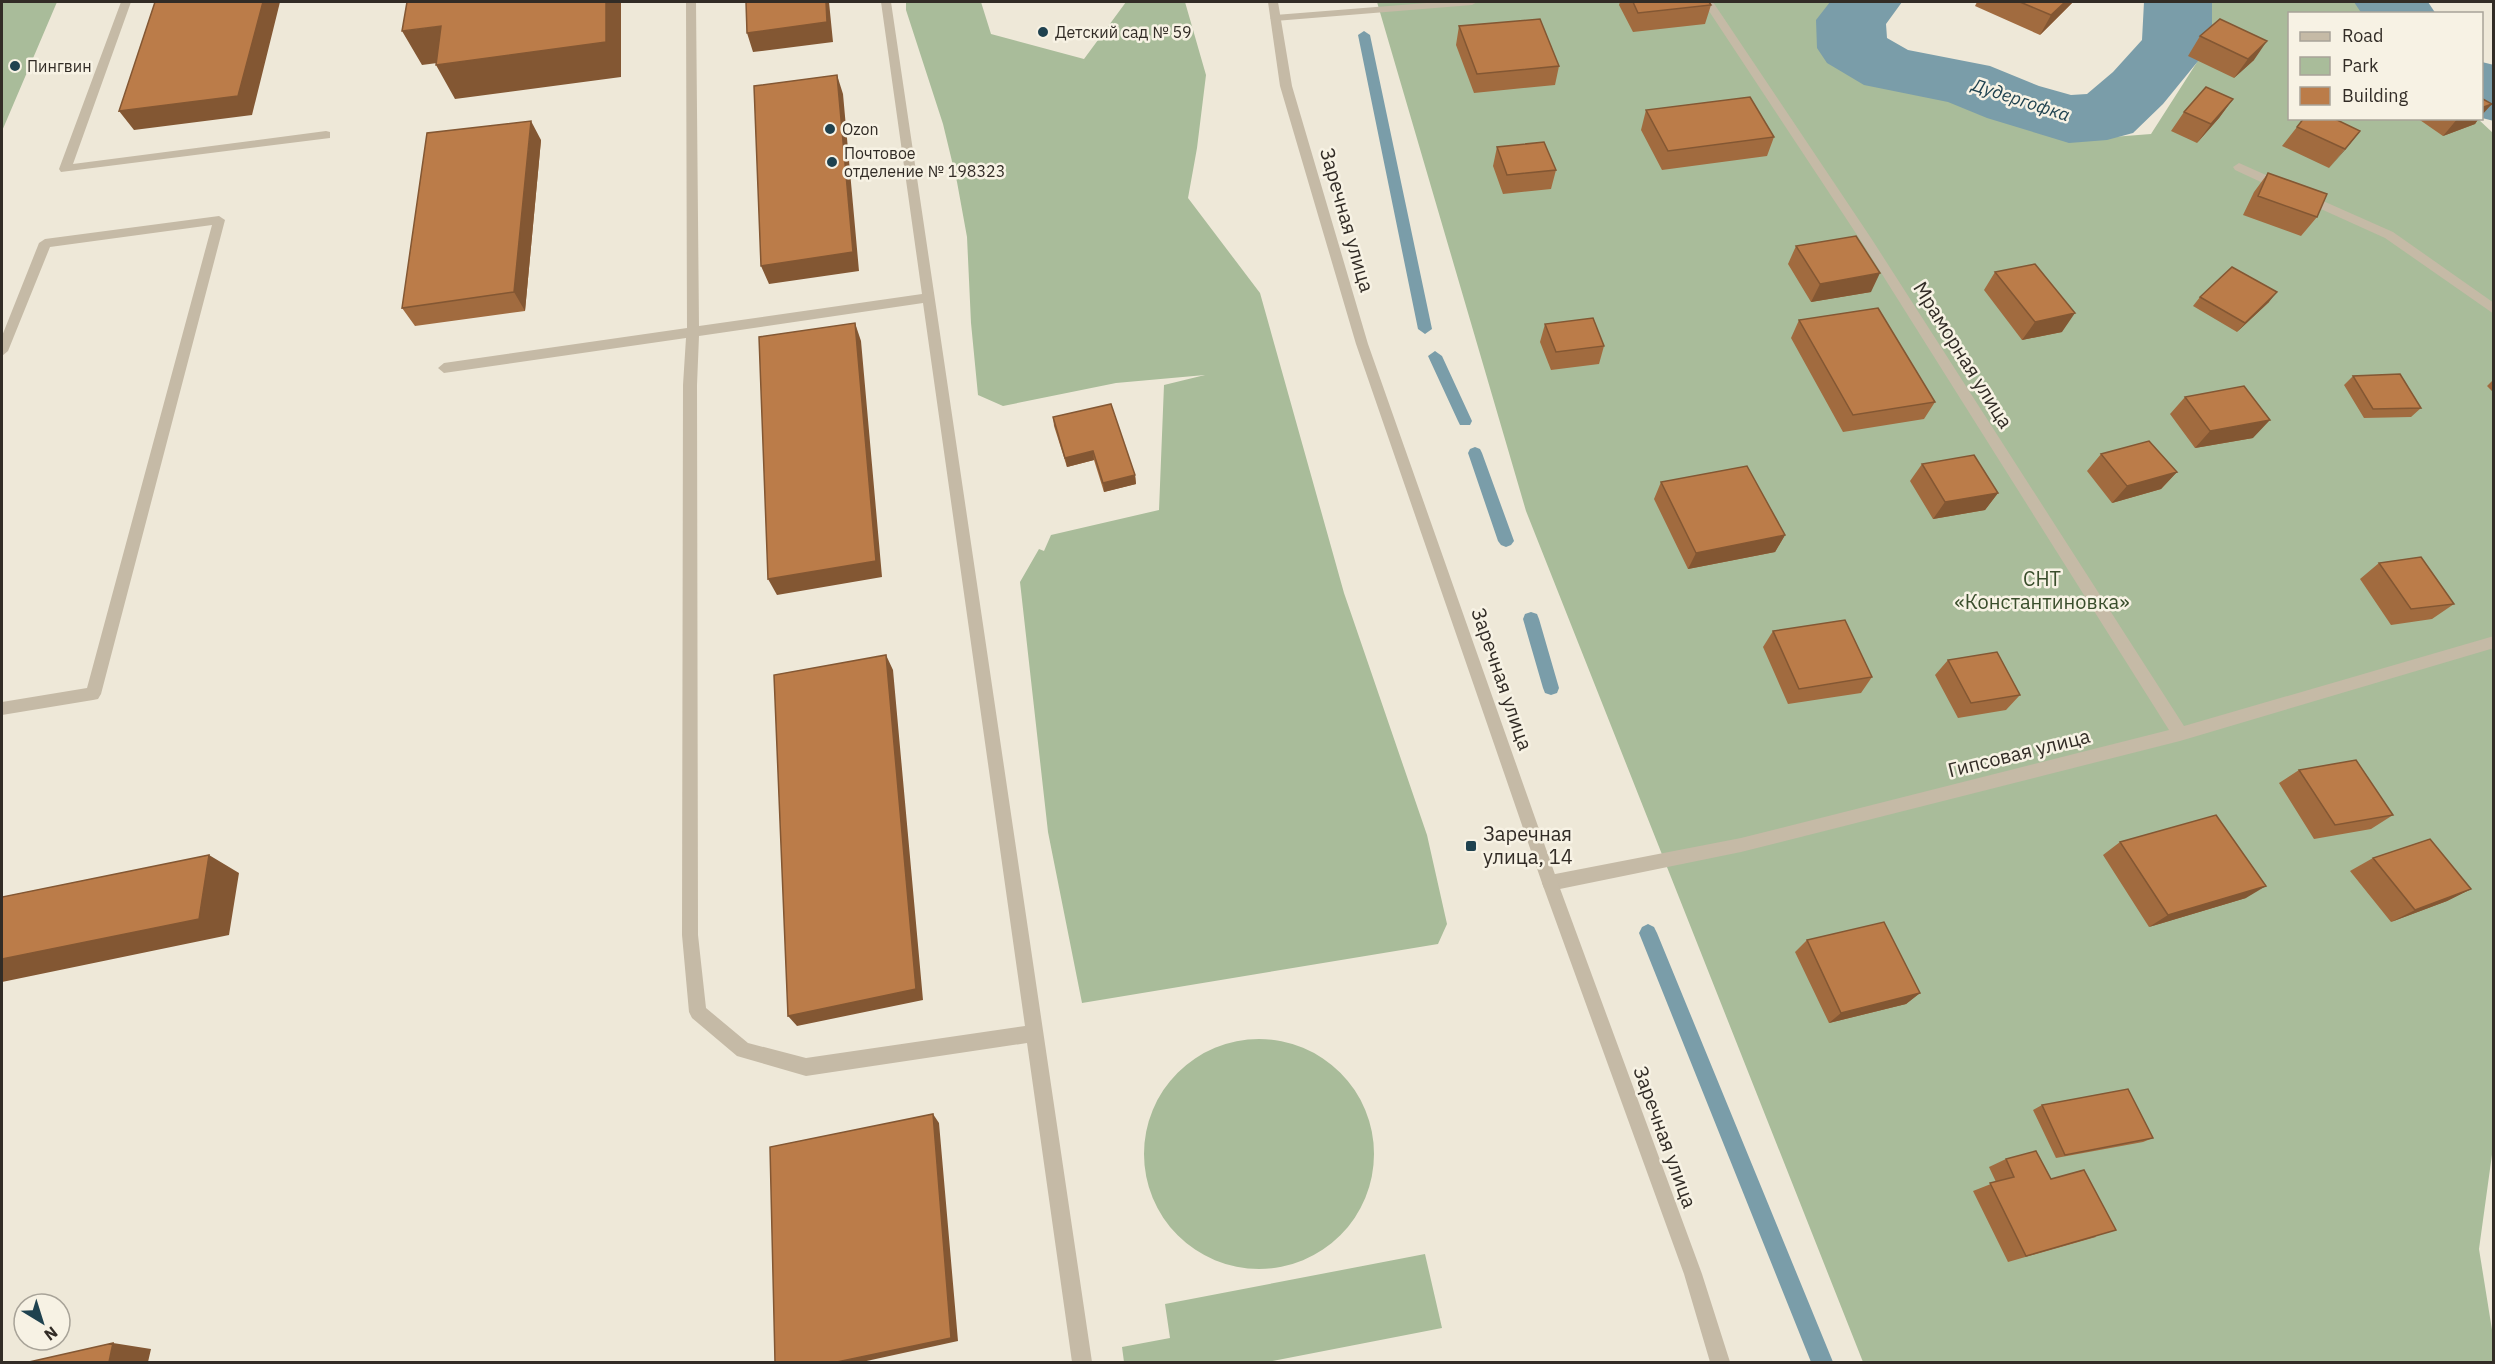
<svg xmlns="http://www.w3.org/2000/svg" width="2495" height="1364" viewBox="0 0 2495 1364" font-family="'IBM Plex Sans',sans-serif">
  <style>
    .green { fill: #a9bc9a }
    .lines { fill: none; stroke-linecap: round; stroke-linejoin: round }
    .stream { fill: #7a9da9; fill-rule: evenodd }
    .river { fill: #7a9da9; fill-rule: evenodd }
    .service { fill: #c5baa6; fill-rule: evenodd }
    .minor { fill: #c5baa6; fill-rule: evenodd }
    .tertiary { fill: #c5baa6; fill-rule: evenodd }
    .wall { fill: #a16b3f }
    .shaded-wall { fill: #835733 }
    .building { fill: #bb7c49; stroke: #835733; stroke-width: 1.5 }
    .poi-dot { fill: #1f424f; stroke: #f7f2e4; stroke-width: 2 }
    .labels { text-anchor: middle; stroke-width: 5; stroke-linejoin: round; paint-order: stroke }
    .far-poi-label { font-size: 16px; fill: #322c26; stroke: #f7f2e4; text-anchor: start }
    .far-water-label { font-size: 18px; font-style: italic; fill: #1f424f; stroke: #f7f2e4 }
    .street-label { font-size: 20px; fill: #322c26; stroke: #f7f2e4 }
    .park-label { font-size: 20px; fill: #3a4e2c; stroke: #f7f2e4 }
    .poi-label { font-size: 20px; fill: #322c26; stroke: #f7f2e4; text-anchor: start }
  </style>
  <rect width="100%" height="100%" fill="#eee8d8"/>
  <path class="green" d="M2 2H57L2 131Z
    M906 2H981L991 34 1084 59 1126 2H1185L1206 75 1197 148 1188 198 1260 293 1344 593 1427 835 1447 924 1438 944 1082 1003 1048 832 1020 582 1039 549 1044 551 1051 535 1159 510 1164 385 1205 375 1116 383 1003 406 978 395 971 323 967 237 957 182 943 124 906 10Z
    M1377 2H1845L1821 32 1849 74 1959 100 2074 140 2151 134 2208 45 2200 2H2358L2370 13 2290 14V118L2478 119 2493 133 2494 1140 2479 1249 2493 1336V1362H1863L1526 511Z
    M1144 1154a115 115 0 1 1 230 0a115 115 0 1 1-230 0Z
    M1425 1254 1442 1328 1267 1362H1124L1122 1347 1170 1338 1165 1304Z"/>
  <g class="lines">
    <path class="stream" d="M1364 31 1370 35 1432 329 1425 334 1418 329 1358 35Z
      M1435 351 1442 356 1472 421 1470 425H1460L1458 421 1428 356Z
      M1475 447 1480 449 1482 453 1514 541 1511 545 1506 547 1501 545 1498 541 1468 453 1470 449Z
      M1531 612 1537 614 1539 619 1559 688 1557 693 1551 695 1545 693 1543 688 1523 619 1525 614Z
      M1648 924 1654 927 1657 933 1833 1362H1811L1639 933 1642 927Z"/>
    <path class="river" d="M1830 2H1902L1886 24 1887 38 1908 50 1990 66 2039 86 2071 95 2087 94 2113 72 2142 40 2144 2H2212V44L2163 104 2133 133 2107 140 2069 143 1987 118 1948 102 1864 85 1827 63 1817 48 1816 20Z
      M2354 2H2428L2436 14H2362Z
      M2482 62 2494 65V121L2482 118Z"/>
    <path class="service" d="M121 2H131L73 164 326 131 330 132V138L61 172 59 169Z
      M686 2H696L699 326 922 294 881 2H891L1092 1362H1072L1027 1043 806 1076 737 1056 692 1018 689 1012 682 935 683 385 686 338 444 373 438 368 444 363 687 328ZM923 303 1025 1026 806 1058 748 1043 706 1008 698 935 697 385 699 336Z
      M219 216 225 220 101 694 98 699 93 700 2 715V702L87 688 212 225 50 247 8 351 2 356V336L39 243 45 239Z"/>
    <path class="minor" d="M1439 2H1477L1472 5 1275 21 1270 18 1275 15Z
      M1703 2H1713L1871 238 2184 726 2494 636V648L2180 741 1741 852 1550 891 1544 888 1542 883 1544 878 1550 875 1741 838 2169 730 1863 244Z
      M2239 163 2284 183 2286 186 2284 189H2276L2235 170 2233 167Z
      M2305 193 2393 232 2494 303V314L2385 238 2301 200 2299 197Z"/>
    <path class="tertiary" d="M1268 2H1278L1292 86 1368 344 1558 883 1702 1274 1730 1362H1710L1684 1274 1542 883 1356 344 1280 86Z"/>
  </g>
  <path class="wall" d="M1620 2H1709L1711 5 1705 24 1633 32 1619 5Z
    M1977 2H2073L2040 35 1975 6Z
    M1459 26 1559 66 1555 85 1474 93 1456 45Z
    M2200 36 2254 60 2234 78 2188 56Z
    M2233 99 2219 118 2197 143 2171 131 2184 112Z
    M1646 110 1774 137 1767 156 1662 170 1641 130Z
    M2417 118H2479L2475 124 2443 136Z
    M2297 127 2360 131 2329 168 2282 146Z
    M541 140 525 311 415 326 402 308Z
    M1497 147 1556 170 1551 189 1503 194 1493 166Z
    M2268 173 2317 217 2301 236 2243 215 2254 192Z
    M1796 246 1871 292 1811 302 1788 264Z
    M1995 272 2062 332 2022 340 1984 290Z
    M2200 297 2269 302 2237 332 2193 306Z
    M1799 320 1935 402 1924 419 1843 432 1791 338Z
    M1545 324 1604 346 1599 364 1551 370 1540 342Z
    M2353 376 2421 408 2411 417 2364 418 2344 385Z
    M2493 380V392L2487 386Z
    M2185 397 2253 438 2195 448 2170 414Z
    M1053 417 1135 475 1136 484 1104 492 1094 460 1067 467 1054 426Z
    M2101 454 2177 472 2161 489 2112 503 2087 471Z
    M1922 464 1998 493 1985 510 1933 519 1910 481Z
    M1661 482 1785 535 1775 552 1688 569 1654 499Z
    M2379 563 2454 604 2432 619 2391 625 2360 579Z
    M1773 631 1872 677 1861 693 1788 704 1763 647Z
    M1948 660 2020 695 2006 710 1958 718 1935 675Z
    M2299 770 2393 815 2371 829 2314 839 2279 783Z
    M2120 842 2246 898 2149 927 2103 855Z
    M2373 858 2471 889 2447 901 2391 922 2350 871Z
    M1807 940 1920 993 1906 1004 1829 1023 1795 952Z
    M2042 1105 2153 1138 2143 1142 2056 1158 2033 1110Z
    M2006 1159 2051 1179 2096 1237 2008 1262 1973 1191 1996 1182 1989 1167Z"/>
  <path class="shaded-wall" d="M263 2H280L252 115 134 130 119 111Z
    M606 2H621V77L455 99 436 65Z
    M826 2H829L833 42 753 52 747 33Z
    M2065 2H2073L2040 35 2051 15Z
    M441 26 460 60 422 65 402 31Z
    M2267 41 2254 60 2234 78 2248 59Z
    M837 75 843 94 859 271 769 284 761 266Z
    M2233 99 2219 118 2197 143 2211 124Z
    M2492 104 2481 116V108Z
    M2458 118H2479L2475 124 2443 136Z
    M531 121 541 140 525 311 514 292Z
    M2360 131 2345 150 2329 168 2345 149Z
    M1880 273 1871 292 1811 302 1820 284Z
    M2277 292 2269 302 2237 332 2245 323Z
    M2075 313 2062 332 2022 340 2035 322Z
    M855 323 861 341 882 577 777 595 768 579Z
    M2270 420 2253 438 2195 448 2210 431Z
    M1093 451 1094 460 1067 467 1065 458Z
    M2177 472 2161 489 2112 503 2127 486Z
    M1135 475 1136 484 1104 492 1103 483Z
    M1998 493 1985 510 1933 519 1945 502Z
    M1785 535 1775 552 1688 569 1696 553Z
    M886 655 893 670 923 1000 797 1026 788 1016Z
    M209 855 239 873 229 935 2 982V959Z
    M2266 886 2246 898 2149 927 2168 915Z
    M2471 889 2447 901 2391 922 2415 910Z
    M1920 993 1906 1004 1829 1023 1841 1013Z
    M933 1114 939 1123 958 1341 862 1362H837Z
    M113 1343 151 1349 148 1362H109Z"/>
  <path class="building" d="M155 2H263L238 96 119 111Z
    M407 2H606V42L436 65 441 26 402 31Z
    M746 2H826L827 22 747 33Z
    M1633 2H1709L1711 5 1638 13Z
    M2020 2H2065L2051 15Z
    M1540 19 1559 66 1477 74 1459 26Z
    M2220 19 2267 41 2248 59 2200 36Z
    M837 75 853 252 761 266 754 86Z
    M2206 87 2233 99 2211 124 2184 112Z
    M1750 97 1774 137 1668 151 1646 110Z
    M2481 98 2492 104 2481 108Z
    M2304 118H2333L2360 131 2345 149 2297 127Z
    M531 121 514 292 402 308 427 133Z
    M1544 142 1556 170 1507 175 1497 147Z
    M2268 173 2327 194 2317 217 2258 196Z
    M1856 236 1880 273 1820 284 1796 246Z
    M2035 264 2075 313 2035 322 1995 272Z
    M2232 267 2277 292 2245 323 2200 297Z
    M1878 308 1935 402 1853 415 1799 320Z
    M1593 318 1604 346 1556 352 1545 324Z
    M855 323 876 561 768 579 759 337Z
    M2400 374 2421 408 2373 409 2353 376Z
    M2244 386 2270 420 2210 431 2185 397Z
    M1111 404 1135 475 1103 483 1093 451 1065 458 1053 417Z
    M2149 441 2177 472 2127 486 2101 454Z
    M1974 455 1998 493 1945 502 1922 464Z
    M1747 466 1785 535 1696 553 1661 482Z
    M2421 557 2454 604 2411 609 2379 563Z
    M1845 620 1872 677 1799 689 1773 631Z
    M1997 652 2020 695 1971 703 1948 660Z
    M886 655 916 989 788 1016 774 675Z
    M2356 760 2393 815 2335 825 2299 770Z
    M2216 815 2266 886 2168 915 2120 842Z
    M2430 839 2471 889 2415 910 2373 858Z
    M209 855 199 919 2 959V897Z
    M1884 922 1920 993 1841 1013 1807 940Z
    M2128 1089 2153 1138 2065 1155 2042 1105Z
    M933 1114 951 1338 837 1362H775L770 1147Z
    M2036 1151 2051 1179 2084 1170 2116 1230 2026 1256 1990 1183 2014 1177 2006 1159Z
    M113 1343 109 1362H29Z"/>
  <g class="poi-dot">
    <circle cx="1043" cy="32" r="6"/>
    <circle cx="15" cy="66" r="6"/>
    <circle cx="830" cy="129" r="6"/>
    <circle cx="832" cy="162" r="6"/>
    <rect x="1465" y="840" width="12" height="12" rx="3"/>
  </g>
  <g class="labels">
    <g class="far-poi-label">
      <text x="1055" y="38">Детский сад № 59</text>
      <text x="27" y="72">Пингвин</text>
      <text x="842" y="135">Ozon</text>
      <text x="844" y="159">Почтовое<tspan x="844" dy="18">отделение № 198323</tspan></text>
    </g>
    <g class="far-water-label">
      <text transform="translate(2021 100) rotate(18)" y="6">Дудергофка</text>
    </g>
    <g class="street-label">
      <text transform="translate(1347 220) rotate(74)" y="7">Заречная улица</text>
      <text transform="translate(1963 355) rotate(58)" y="7">Мраморная улица</text>
      <text transform="translate(1502 679) rotate(71)" y="7">Заречная улица</text>
      <text transform="translate(2019 753) rotate(-14)" y="7">Гипсовая улица</text>
      <text transform="translate(1665 1137) rotate(70)" y="7">Заречная улица</text>
    </g>
    <g class="park-label">
      <text x="2042" y="586">СНТ<tspan x="2042" dy="23">«Константиновка»</tspan></text>
    </g>
    <g class="poi-label">
      <text x="1483" y="841">Заречная<tspan x="1483" dy="23">улица, 14</tspan></text>
    </g>
  </g>
  <rect width="2495" height="1364" fill="none" stroke="#322c26" stroke-width="6"/>
  <rect x="2288" y="12" width="195" height="108" fill="#f7f2e4" stroke="#a8a398" stroke-width="1.5"/>
  <rect x="2300" y="32" width="30" height="9" fill="#c5baa6" stroke="#a8a398" stroke-width="1.5"/>
  <text x="2342" y="42" font-size="18" fill="#322c26">Road</text>
  <rect x="2300" y="57" width="30" height="18" fill="#a9bc9a" stroke="#a8a398" stroke-width="1.5"/>
  <text x="2342" y="72" font-size="18" fill="#322c26">Park</text>
  <rect x="2300" y="87" width="30" height="18" fill="#bb7c49" stroke="#a8a398" stroke-width="1.5"/>
  <text x="2342" y="102" font-size="18" fill="#322c26">Building</text>
  <g transform="translate(42 1322) rotate(142)"><circle r="28" fill="#f7f2e4" stroke="#a8a398" stroke-width="1.5"/>
  <path d="M0-4.5L10 22L0 15L-10 22Z" fill="#1f424f"/>
  <text y="-9" font-size="16" font-weight="bold" text-anchor="middle" fill="#322c26">N</text>
  </g>
</svg>
